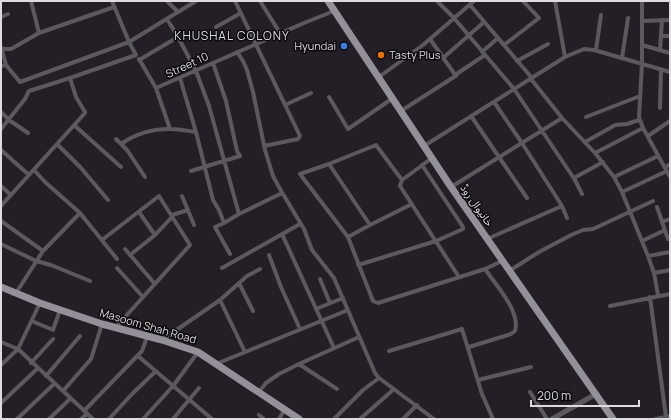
<svg xmlns="http://www.w3.org/2000/svg" width="671" height="420" viewBox="0 0 671 420" font-family="Manrope,'Noto Sans Arabic',sans-serif">
  <style>
    .lines { fill: none; stroke-linecap: round; stroke-linejoin: round }
    .minor { stroke: #5b595d; stroke-width: 4 }
    .tertiary { stroke: #5b595d; stroke-width: 5 }
    .primary { stroke: #949099; stroke-width: 7 }
    .shop-dot { fill: #3f7fe0; stroke: #0c0a0d; stroke-width: 1.5 }
    .food-dot { fill: #e8710a; stroke: #0c0a0d; stroke-width: 1.5 }
    .labels { text-anchor: middle; stroke-width: 3; stroke-linejoin: round; paint-order: stroke }
    .poi-label { font-size: 11px; fill: #dedbe0; stroke: #0c0a0d; text-anchor: end }
    .street-label { font-size: 11px; fill: #dedbe0; stroke: #0c0a0d }
    .neighbourhood-label { font-size: 12px; letter-spacing: 1px; fill: #dedbe0; stroke: #0c0a0d }
  </style>
  <rect width="100%" height="100%" fill="#241f26"/>
  <g class="lines">
    <path class="minor" d="M31 1 39 33 114 7
      M167 1 178 12
      M235 1 300 136 298 139 264 146
      M260 1 280 33
      M437 1 454 18 514 89 575 180 582 194
      M555 1 565 57
      M642 1V63L639 117 643 128 670 177
      M470 5 532 78
      M1 17 8 14
      M167 19 178 37
      M642 21 670 20
      M216 27 241 13
      M662 36H670
      M430 39 456 76
      M504 45 539 18 523 1
      M642 45 670 53
      M1 47 6 65
      M2 49H11L39 33
      M596 50 601 15
      M660 50 662 20
      M237 52 243 61 247 70 253 92 265 150 273 176 280 189 304 229 312 250 334 278 375 373 379 378 434 419
      M482 52 498 38
      M443 58 484 22
      M622 58 628 18
      M139 59 156 88 170 129
      M139 60 178 37 196 71 209 106 239 214 224 223
      M517 61 548 44
      M1 66 6 65 20 82 129 42 196 1
      M379 77 423 45 474 1
      M180 78 196 132
      M531 79 562 118 595 153 614 177 622 192 648 256 654 273 658 295
      M156 88 304 23 334 11
      M329 97 348 129 393 98
      M494 102 522 143 562 206 567 218
      M285 105 311 93
      M660 108 661 69
      M404 109 454 77 458 73 485 55
      M1 112 9 120 28 133
      M471 116 527 198
      M586 117 640 96
      M74 125 121 167
      M1 129 25 99 29 91 70 78
      M648 136 670 121
      M116 139 127 150 145 177
      M585 142 610 128 615 125 627 124 639 120
      M57 144 81 168 108 200
      M121 144C135 134 154 128 171 129 179 129 188 131 196 132L213 200 219 210 224 223 215 227 230 254
      M424 146 565 57 584 49 594 50 670 72
      M1 150 29 175
      M595 153 643 128
      M432 158 402 180 400 186 459 277
      M329 164 370 225
      M665 168 670 164
      M34 170 45 182 80 213
      M191 171 240 156 237 151 226 101 213 63
      M614 177 658 156
      M574 178 603 162
      M402 180 376 145 329 164 300 174 348 237 373 301 378 303 485 269 502 261
      M1 186 11 195
      M451 187 562 118
      M622 192 667 171
      M182 196 194 225
      M1 206 85 113V112L76 97 70 78 136 55 129 42 112 1
      M657 207 668 239
      M139 212 155 235
      M239 214 282 193
      M172 215 188 210
      M1 221 43 251 16 293
      M662 222 670 219
      M282 234 334 348
      M348 237 370 225 412 204
      M487 239 562 206
      M102 240 159 196 190 245 116 327
      M642 241 665 230
      M1 244 36 261 51 265 90 281
      M125 249 155 284
      M43 251 80 213 117 259
      M130 255 155 235 172 217
      M269 255 281 287 300 329
      M648 256 670 252
      M358 265 436 241 463 229V227L422 165
      M117 268 143 297
      M222 268 300 224
      M509 271 539 252 571 235 583 230 593 229 653 201
      M654 273 670 270
      M320 279 330 303
      M239 283 253 311
      M650 297 666 417
      M220 300 245 352
      M610 306 670 294
      M316 309 343 298
      M32 321 53 330 60 310
      M162 340 220 300 247 276 260 269
      M1 342 18 349 93 419
      M469 347 511 334 515 331C521 312 496 285 485 269
      M389 351 462 329 482 394 493 419
      M138 356 212 419
      M31 363 53 339
      M216 364 348 310
      M299 364 337 389
      M1 365 18 349 40 303
      M46 376 80 336
      M478 380 531 367
      M63 391 91 359 102 324
      M530 392 547 419
      M258 393 266 383 279 374 299 364 359 337
      M1 403 37 369
      M84 411 142 351 147 337
      M259 415 264 419
      M17 419 54 384
      M49 419 70 399
      M81 419 87 414
      M109 419 132 394 156 371
      M143 419 173 386 198 352
      M173 419 199 388
      M279 419 285 409
      M334 419 363 390 379 378
      M360 419 394 389
      M403 419 417 405
      M656 419 670 416"/>
    <path class="tertiary" d="M552 419 596 394"/>
    <path class="primary" d="M328 1 451 187 613 419
      M1 287 40 303 102 324 162 340 198 352 299 419"/>
  </g>
  <circle class="shop-dot" cx="344" cy="46" r="4"/>
  <circle class="food-dot" cx="381" cy="55" r="4"/>
  <g class="labels">
    <g class="poi-label">
      <text x="336" y="50">Hyundai</text>
      <text x="389" y="59" text-anchor="start">Tasty Plus</text>
    </g>
    <g class="street-label">
      <text transform="translate(187 65) rotate(-25)" y="4">Street 10</text>
      <text transform="translate(477 205) rotate(55)" y="4">خانیوال روڈ</text>
      <text transform="translate(148 326) rotate(16)" y="4">Masoom Shah Road</text>
    </g>
    <g class="neighbourhood-label">
      <text x="232" y="40">KHUSHAL COLONY</text>
    </g>
  </g>
  <rect width="671" height="420" fill="none" stroke="#dedbe0" stroke-width="4"/>
  <path d="M531 400v6h108v-6" fill="none" stroke="#dedbe0" stroke-width="2"/>
  <text x="537" y="400" font-size="12" fill="#dedbe0" stroke="#0c0a0d" stroke-width="3" paint-order="stroke">200 m</text>
</svg>
